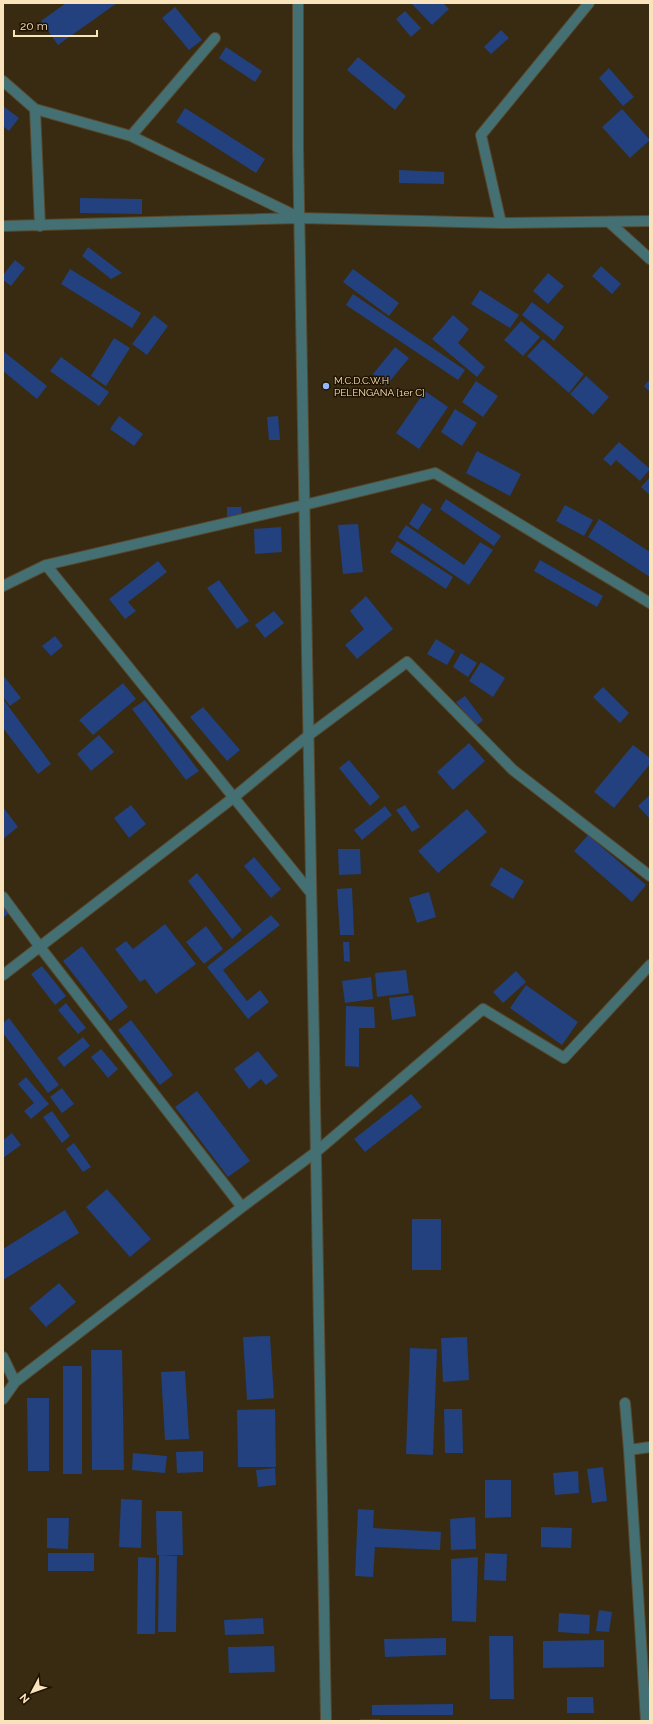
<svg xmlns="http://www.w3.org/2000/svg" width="653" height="1724" viewBox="0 0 653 1724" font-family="Raleway,sans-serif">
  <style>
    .building { fill: #22417e }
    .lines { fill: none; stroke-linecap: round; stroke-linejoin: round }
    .minor-casing { stroke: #57482d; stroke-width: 12 }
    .minor { stroke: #447074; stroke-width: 10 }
    .poi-dot { fill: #92b7fd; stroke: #1f1300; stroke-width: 1.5 }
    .labels { text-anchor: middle; stroke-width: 3; stroke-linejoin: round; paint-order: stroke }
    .poi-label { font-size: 10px; fill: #f8e3bd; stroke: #1f1300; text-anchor: start }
  </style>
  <rect width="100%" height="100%" fill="#382b12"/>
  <path class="building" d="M66 3H117L58 45 41 21Z
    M411 3H443L449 9 432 25Z
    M175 7 202 40 189 50 162 18Z
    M405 11 421 28 411 37 396 19Z
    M501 30 509 38 491 54 484 47Z
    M226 47 262 71 255 82 219 58Z
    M358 57 406 96 395 110 347 70Z
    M609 68 634 97 623 106 599 78Z
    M3 106 19 118 9 131 3 126Z
    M185 108 265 159 256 173 176 122Z
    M622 109 650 140 630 158 602 127Z
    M399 170 444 172V184L399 183Z
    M80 198 142 199V214L80 213Z
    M88 247 122 273 111 279 82 256Z
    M15 260 25 268 11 286 3 280V275Z
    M601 266 621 284 612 294 592 276Z
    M70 269 141 313 132 328 61 284Z
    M353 269 399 303 389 316 343 282Z
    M548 273 564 286 548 304 533 291Z
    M480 290 519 315 510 328 471 304Z
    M353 294 465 370 458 380 346 305Z
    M532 302 564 327 554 341 522 315Z
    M154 315 168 326 147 355 132 344Z
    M453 315 469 329 458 343 485 367 477 377 432 339Z
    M521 321 540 337 523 356 504 340Z
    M114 338 130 348 106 386 91 376Z
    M543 339 584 374 569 393 527 356Z
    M395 347 409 358 386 386 373 374Z
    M3 351 47 386 37 399 3 371Z
    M61 357 109 392 99 406 50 371Z
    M586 376 609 397 593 415 570 394Z
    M650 379V392L644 386Z
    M476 381 498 396 483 417 462 402Z
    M425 391 448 407 419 449 396 433Z
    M455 409 477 423 462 446 441 432Z
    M119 416 143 434 134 446 110 429Z
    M278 416 280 440H269L267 417Z
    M619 442 650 469 640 481 616 460 611 466 603 459Z
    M477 451 521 474 510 496 466 473Z
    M650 477V495L641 487Z
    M446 499 501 536 494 546 440 509Z
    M422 503 432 509 418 530 409 524Z
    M565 505 593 520 584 536 556 521Z
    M227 507H241L242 516 227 517Z
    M599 519 650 552V577L588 537Z
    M358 524 363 572 343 574 338 525Z
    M406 525 464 565 480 542 493 550 469 585 398 537Z
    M281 527 282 552 255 554 254 529Z
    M397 541 453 577 446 589 390 552Z
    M540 560 603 596 597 607 534 571Z
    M158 561 167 572 128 602 136 611 125 619 109 599Z
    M219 580 249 621 237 629 207 588Z
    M366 596 393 629 357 659 345 645 364 629 350 611Z
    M274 611 284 623 265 638 255 625Z
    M55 636 63 646 51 656 42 646Z
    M436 639 455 651 447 665 427 654Z
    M461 653 477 663 468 677 453 667Z
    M481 662 505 678 493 697 469 681Z
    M3 675 21 698 10 706 3 697Z
    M123 683 136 699 93 735 79 720Z
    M603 687 629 713 620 723 593 697Z
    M465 696 483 720 475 727 456 702Z
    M3 699 51 764 38 774 3 728Z
    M145 700 199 771 186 780 132 709Z
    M203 707 240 750 227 761 190 717Z
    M99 735 114 752 91 771 77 754Z
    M469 743 485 761 453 790 437 772Z
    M633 745 650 758V764L614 808 594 792Z
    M349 760 380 797 370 806 339 768Z
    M650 795V819L638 806Z
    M131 805 146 824 129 838 114 818Z
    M405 805 420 827 412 832 396 810Z
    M385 806 392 815 362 840 354 830Z
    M3 807 18 827 3 839Z
    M467 809 487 832 438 873 418 851Z
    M588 835 646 885 632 902 574 851Z
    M338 849H360L361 874 339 875Z
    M254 857 281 889 271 898 244 866Z
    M501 867 524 881 513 899 490 885Z
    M197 873 242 930 232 939 188 881Z
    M352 888 354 935H340L337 889Z
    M429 892 436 917 417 923 409 898Z
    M3 905 9 913 3 918Z
    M271 915 280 925 223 970 247 1001 260 990 269 1002 248 1019 207 967Z
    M165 924 196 964 156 994 145 979 140 982 115 949 126 941 133 949Z
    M206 926 223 949 204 964 186 942Z
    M343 942H349L350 962 344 961Z
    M82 946 128 1007 110 1021 63 961Z
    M42 966 66 996 55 1005 31 974Z
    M406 970 409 993 377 997 375 973Z
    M516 971 526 982 503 1003 493 992Z
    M371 977 373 999 345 1003 342 981Z
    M526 985 578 1022 562 1045 510 1008Z
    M413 995 416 1016 392 1020 389 998Z
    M66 1003 86 1028 78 1034 58 1010Z
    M346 1006 374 1007 375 1028H359V1067L345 1066Z
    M9 1018 59 1085 48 1093 3 1033V1023Z
    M131 1020 173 1075 160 1085 118 1030Z
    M83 1037 90 1046 64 1067 57 1058Z
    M101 1049 118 1069 108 1078 91 1057Z
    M258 1051 278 1076 266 1085 261 1079 249 1089 234 1069Z
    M26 1077 49 1104 31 1119 24 1111 34 1103 18 1084Z
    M62 1088 74 1104 62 1113 50 1097Z
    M197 1091 250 1161 228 1177 175 1107Z
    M411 1094 422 1107 365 1152 354 1139Z
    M52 1111 70 1136 62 1143 43 1117Z
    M12 1133 21 1145 3 1158V1140Z
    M74 1143 91 1167 83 1172 66 1149Z
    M107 1189 151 1239 130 1257 86 1207Z
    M65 1210 79 1233 3 1280V1249Z
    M412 1219H441V1270H412Z
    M59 1283 76 1302 46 1327 29 1308Z
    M270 1336 274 1398 247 1400 243 1337Z
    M467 1337 469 1380 443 1382 441 1338Z
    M410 1348 437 1349 433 1455 406 1454Z
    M91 1350H122L124 1470H92Z
    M63 1366H82V1474H63Z
    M185 1371 189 1439 165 1440 161 1372Z
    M27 1398H49V1471H28Z
    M275 1409 276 1467H238L237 1410Z
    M444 1409H462L463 1453H445Z
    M203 1451V1472L177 1473 176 1452Z
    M133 1453 167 1456 165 1473 132 1470Z
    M603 1467 607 1501 592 1503 587 1469Z
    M275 1468 276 1485 258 1487 256 1470Z
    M578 1471 579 1493 555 1495 553 1473Z
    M485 1480H511V1517L485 1518Z
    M121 1499 142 1500 141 1548 119 1547Z
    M358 1509 374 1510 373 1528 441 1532 440 1550 375 1547 373 1577 355 1576Z
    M156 1511H182L183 1555H157Z
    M475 1517 476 1549 451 1550 450 1519Z
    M47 1518H69L68 1549 47 1548Z
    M541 1527 572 1528 571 1548 541 1547Z
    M48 1553H94V1571H48Z
    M485 1553 507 1554 506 1581 484 1580Z
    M159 1555 177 1556 176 1632H158Z
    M138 1557 156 1558 155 1634H137Z
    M478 1557 476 1622 452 1621 451 1559Z
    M599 1610 612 1612 609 1632 596 1631Z
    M559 1613 590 1615 589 1634 558 1632Z
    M263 1618 264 1634 225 1635 224 1620Z
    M489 1636H513L514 1699H490Z
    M446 1638V1655L385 1657 384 1639Z
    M604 1640V1667L543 1668V1641Z
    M274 1646 275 1672 229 1673 228 1647Z
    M567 1697H593L594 1713H567Z
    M453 1704V1715H372V1705Z
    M360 1719H380V1721H360Z"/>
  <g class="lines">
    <g class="minor-casing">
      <path id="minor" d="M298 3V147L326 1721
        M3 81 35 109 131 136 298 217
        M35 109 40 226
        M131 136 215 38
        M609 222 650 259
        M501 223 481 135 589 3
        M3 226 300 218 501 223 650 221
        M46 565 311 893
        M3 586 46 565 304 505 435 473 650 603
        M3 897 40 947 242 1207
        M3 975 233 798 309 735 407 662 513 770 650 876
        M3 1357 15 1382
        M3 1399 15 1382 242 1207 316 1152 483 1009 564 1058 650 965
        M625 1403 629 1450 646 1721
        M629 1450 650 1447"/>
    </g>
    <use href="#minor" class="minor"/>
  </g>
  <circle class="poi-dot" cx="326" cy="386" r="4"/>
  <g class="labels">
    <g class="poi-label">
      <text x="334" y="384">M.C.D.C.W.H<tspan x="334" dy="12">PELENGANA [1er C]</tspan></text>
    </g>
  </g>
  <rect width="653" height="1724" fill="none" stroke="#f8e3bd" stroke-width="8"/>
  <g transform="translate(32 1692) rotate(229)" stroke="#1f1300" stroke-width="3" paint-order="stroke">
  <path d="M0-3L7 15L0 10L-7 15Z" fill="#f8e3bd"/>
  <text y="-6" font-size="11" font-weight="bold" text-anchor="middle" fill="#f8e3bd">N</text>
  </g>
  <path d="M14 30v6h83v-6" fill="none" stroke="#f8e3bd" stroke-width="2"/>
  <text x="20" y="30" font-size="12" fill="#f8e3bd" stroke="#1f1300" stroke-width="3" paint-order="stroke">20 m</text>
</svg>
